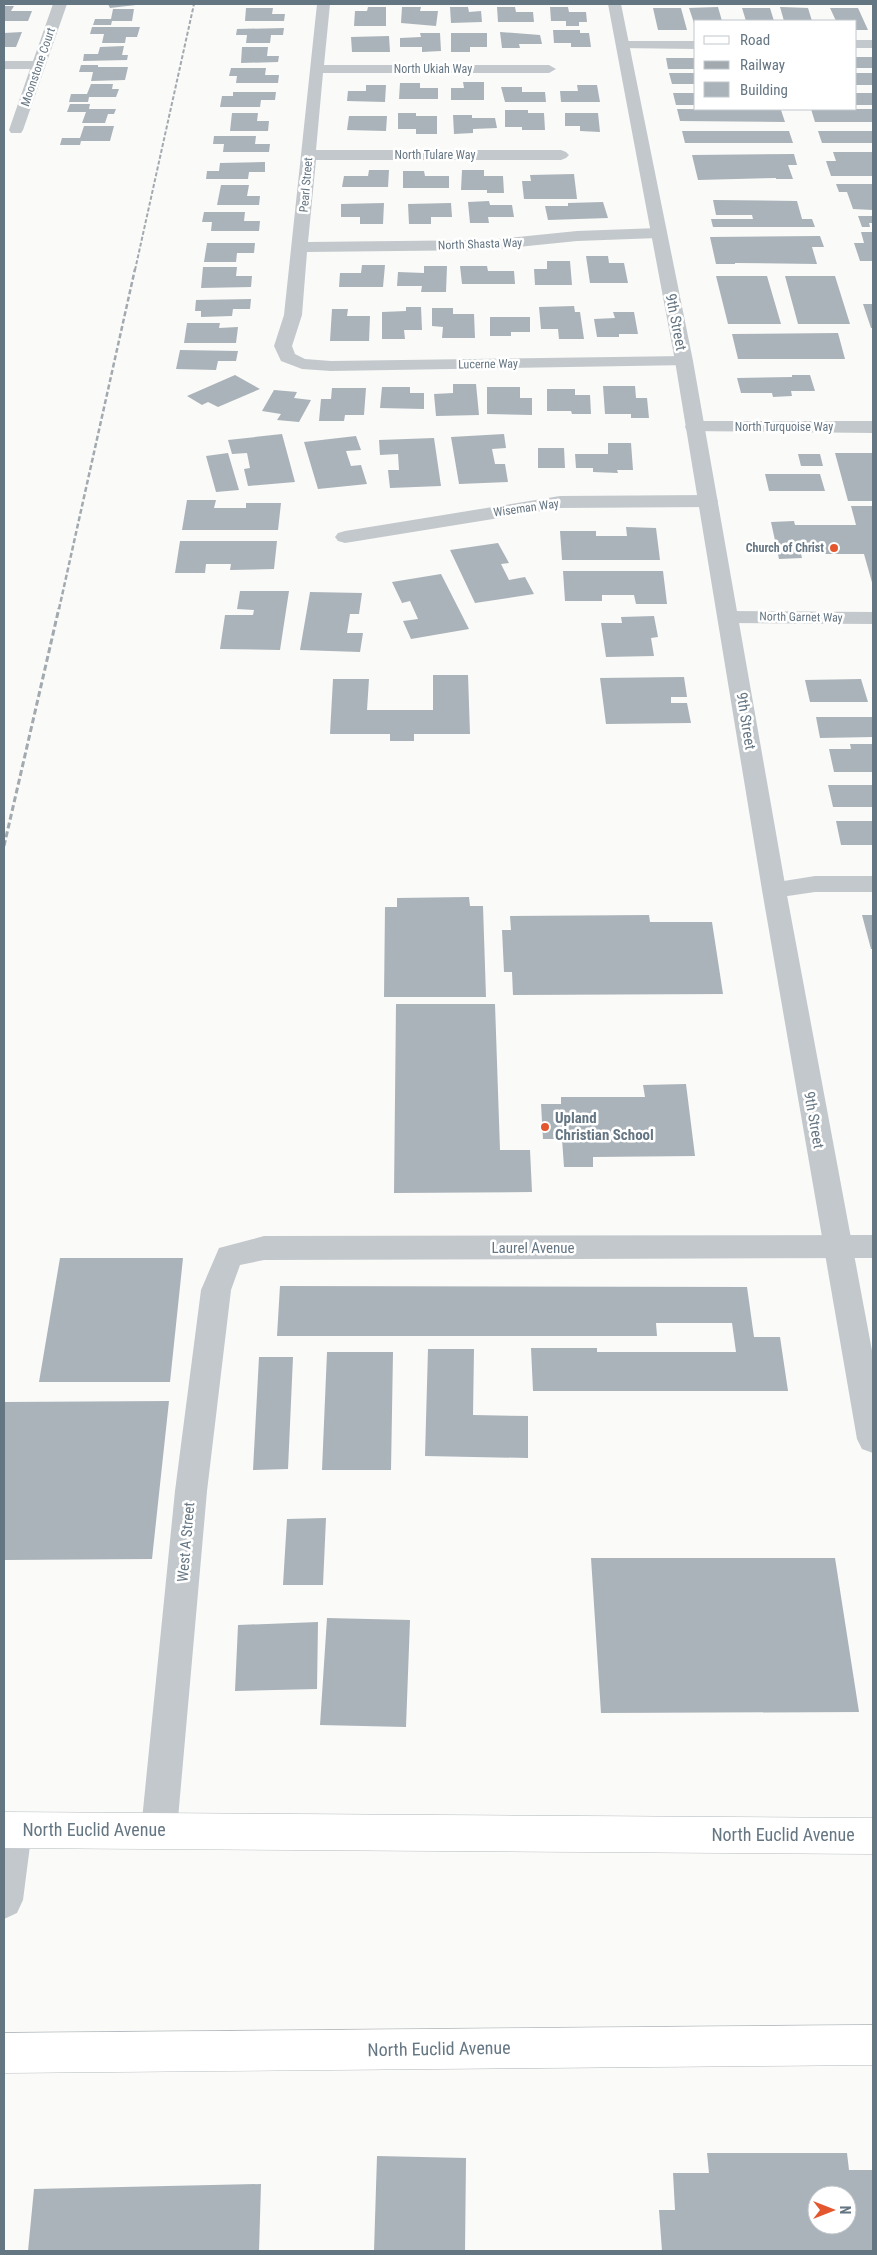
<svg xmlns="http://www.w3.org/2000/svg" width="877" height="2255" viewBox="0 0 877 2255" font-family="'Roboto Condensed',sans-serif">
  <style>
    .building { fill: #aab3b9; fill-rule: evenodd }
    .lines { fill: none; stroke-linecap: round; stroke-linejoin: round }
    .primary-casing { stroke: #b5babe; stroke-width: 1 }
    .minor { fill: #c3c8cc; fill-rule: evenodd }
    .tertiary { fill: #c3c8cc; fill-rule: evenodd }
    .primary { fill: #fff; fill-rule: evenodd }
    .rail-far2 { stroke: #a2aab0; stroke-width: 2; stroke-dasharray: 4 2; stroke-linecap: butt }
    .rail-far1 { stroke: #a2aab0; stroke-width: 2.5; stroke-dasharray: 5 2.5; stroke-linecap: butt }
    .rail { stroke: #a2aab0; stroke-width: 3; stroke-dasharray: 6 3; stroke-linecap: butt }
    .poi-dot { fill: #e4572e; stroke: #fff; stroke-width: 2 }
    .labels { text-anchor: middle; stroke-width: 5; stroke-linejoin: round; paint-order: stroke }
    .far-street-label { font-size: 12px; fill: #657683; stroke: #fff }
    .far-poi-label { font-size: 12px; font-weight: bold; fill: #657683; stroke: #fff; text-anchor: end }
    .street-label { font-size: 15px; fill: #657683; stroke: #fff }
    .poi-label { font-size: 15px; font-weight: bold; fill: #657683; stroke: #fff; text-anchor: start }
    .near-street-label { font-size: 18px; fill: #657683; stroke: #fff }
  </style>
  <rect width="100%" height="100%" fill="#fafaf8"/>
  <path class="building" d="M108 4H136V5L110 8Z
    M4 6H14L11 11H32L28 21H5L4 25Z
    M368 7H386V26H354L355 11H367Z
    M402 7H421L420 11H438L436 26 401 23Z
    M450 7H468L469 12 481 11 482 22 451 23Z
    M497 7H515L516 12H533L534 22H498Z
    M550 7H568L569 12H586L587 22H579V26H566V21H551Z
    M718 7 722 21H696L695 26 689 8Z
    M780 7 808 8 812 21H784Z
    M246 8H273L272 14H285L284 21H245Z
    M653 8H681L687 30H658Z
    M742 8H770L774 21H746Z
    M830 8H858L868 30H856V21H836Z
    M113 9H134L132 21H112L111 25H93L95 19H111Z
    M92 27H140L137 37H126L125 43H102L104 34H90Z
    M284 28 283 35H271L270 43H246L247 35H236L237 29Z
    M553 30H580V33H589L591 47H571V43H554Z
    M22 32 16 47H4V33Z
    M500 32 540 35 542 44H519L520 48H502Z
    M420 33H440L441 51 422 52V47H400V38L421 37Z
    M451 33H487V47H470V52H451Z
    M389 36 390 52H352L351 37Z
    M124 46 122 55H128L127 60 83 61 84 54H98L100 47Z
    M242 47H268L267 56H279L278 62 241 63Z
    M856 57H873V68H856Z
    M666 58H696V69H668Z
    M81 65H98V67H128L125 80 91 81 93 72H79Z
    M231 68H266L265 75H279L278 83H236L237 76H229Z
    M669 73H696V84H672Z
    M856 73H873V85H856Z
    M463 82H484V100H451V88H464Z
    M400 83H420V88H438V99H399Z
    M91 84H113L112 89H119L116 97H89L88 102H69L71 94H87Z
    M366 85H386L385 102 347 101 348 91H366Z
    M577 85H597L600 102H561L560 91H578Z
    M501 87H522V92H545L546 102H505Z
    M233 92H276L275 100H261L260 107H220L222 96H233Z
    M673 93H696V105H676Z
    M856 93H873V105H856Z
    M70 104H90L89 109H116L114 114H108L105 123H82L86 112H67Z
    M677 109 781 110 785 122 680 121Z
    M811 109H873V122H815Z
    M505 110H528V113H544L545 130H522V127H505Z
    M232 113H258L257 121H269L268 131H230Z
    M398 113H416V116H437V134H416V129H398Z
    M565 113H598L600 132 580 131V126H565Z
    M453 115H472V118H495L497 128 473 129V133L454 134Z
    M349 116H387L386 131 347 130Z
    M84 126H114L110 141H81L80 145H60L62 138H80Z
    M682 131H789L793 143H685Z
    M818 131H873V143H822Z
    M214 136H256L255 144H270L269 152H223L224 144H213Z
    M833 152H873V176H831L826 161H836Z
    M794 154 797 165H788L793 179H776V178L698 180 692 155Z
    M265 162V172H249L248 179H206L207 171H219L220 163Z
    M369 170H389L388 187H342L344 176H368Z
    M462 170H484V176H503L504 193H487V190H461Z
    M403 171H424L425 176H449V188H403Z
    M574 174 577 199H524L522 181H531L530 175Z
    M836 184H873V210L853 209 847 192H839Z
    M221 185H249L247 196H260L259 205H217Z
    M713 200 797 201 802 219H812L815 227H713L711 219H753L752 215H716Z
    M489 201 490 205H512L514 217H488L489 223H470L468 202Z
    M603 202 608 218 548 220 545 206H568V203Z
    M384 203 383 224H360V217H341V204Z
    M451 203 452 217H431V224H409L408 204Z
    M204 212H245L244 221H260L259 231H211L212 222H202Z
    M858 216H873V223H869L870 227H862Z
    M861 232H873V261H860L854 243H864Z
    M820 236 824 247H812L817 264 735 263V264H716L710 237Z
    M207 243H255L254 253H237L236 262H204Z
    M586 256H608L609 263H624L628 283H590Z
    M547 261H570L572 285H535L534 269H547Z
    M362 265H385L383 287H339L340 273H361Z
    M424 266H447L446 292H421L422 286H397L398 272 424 273Z
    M460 266H487L488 271H514L515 284H462Z
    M203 267H237L236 276H252L251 287 201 288Z
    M716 276H767L781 324H728Z
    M785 276H835L850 324H798Z
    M251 299 250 309H233L232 316 201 317V311H195L196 300Z
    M863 304H873V328H871Z
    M574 306 575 312H580L584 339H559L558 329H541L539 307Z
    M406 307H421L422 330H404L405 339H382V312L406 311Z
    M432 308H453V314H474L475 338H442L443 327 432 326Z
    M332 309H348L347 316H370L369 341H330Z
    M613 312H634L638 334H619V337H597L594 319 615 318Z
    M490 317H530V332H511V336H490Z
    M187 323H220L219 328 238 327 236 343H184Z
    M838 333 845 359H738L732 334Z
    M180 350 238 351 236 361H218L216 370 176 369Z
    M235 375 260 389 218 407 208 402 202 405 187 396Z
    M792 375H810L815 391H791L792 396 773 397 772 393H741L737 378 792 377Z
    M453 384H476L479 415 436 416 434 394 453 393Z
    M603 386H635L636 398H647L649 418H631V414H605Z
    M382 387H410V393H424V409L380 408Z
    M487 387H520V398H532V415L487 414Z
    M332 388H366L364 415H345L344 421H319L321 399H331Z
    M547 389H575V395H590L591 414H572L571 411H547Z
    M274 390 297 392 294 398 311 400 299 422 277 420 281 414 262 411Z
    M282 434 295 482 248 486 244 469 250 468 247 453 232 454 228 440Z
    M504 434 506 448 492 449 495 464H505L508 482 459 484 451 437Z
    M356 436 361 450 346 451 351 466 361 465 367 484 318 489 304 442Z
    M434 438 441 486 390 488 388 470H399L398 454 380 455 379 440Z
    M608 443H631L633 470H617L618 473 593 472V468H576L575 454H608Z
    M538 448H564L565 468H538Z
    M228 453 239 490 216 492 206 456Z
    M835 453H873V501H848Z
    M798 454H820L823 466H801Z
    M765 474H820L825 491H769Z
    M187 500H216L214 508H246V503H281L278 530H182Z
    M851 506H873V586L864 554H801L802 558 779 559 771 522 794 521 795 525H856Z
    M626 527 656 528 660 560H562L560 531H596V536H627Z
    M180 541H277L274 569 230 570 231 564H206L205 573H175Z
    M498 543 509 563 501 564 509 580 525 577 534 594 475 603 450 550Z
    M563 571H663L667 604H636L634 595H602V601H565Z
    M441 574 469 629 411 639 403 621 418 619 410 601 402 603 392 582Z
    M240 591H289L280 650 220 649 225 615H253L254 610 237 609Z
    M310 592 362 593 359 614H350L347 633H363L360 652 300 650Z
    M654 616 658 637 651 638 654 656 606 657 601 623H622L621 617Z
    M433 675H468L470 734H414V741H390V734H330L333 679H369L367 710H433Z
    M684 677 687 697H671V703H687L691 723 606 724 600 678Z
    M861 679 868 702H810L805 680Z
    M816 717H873V737L820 738Z
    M850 744H873V772H834L829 749H851Z
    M828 785H873V807H833Z
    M836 821H873V845H841Z
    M469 897 470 906H483L486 997H384L385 907H397V898Z
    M649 915 650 922H712L723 994 513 995 512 972H504L502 930H511L510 916Z
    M862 915H873V949H871Z
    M396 1004H495L500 1150H530L532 1192 394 1193Z
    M686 1084 695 1156 593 1157V1167H564L562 1139H543L541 1104H561V1097H645L643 1085Z
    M60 1258H183L170 1382H39Z
    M280 1286 747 1287 754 1337H780L788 1391H533L531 1348H597V1352H736L732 1323H656L657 1336H277Z
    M428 1349H474L473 1415 528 1416V1458L425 1456Z
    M327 1352H393L391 1470H322Z
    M259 1357H293L288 1469 253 1470Z
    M169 1401 152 1559 4 1560V1402Z
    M326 1518 323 1585H283L287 1519Z
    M591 1558H835L859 1712 601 1713Z
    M327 1618 410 1620 406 1727 320 1725Z
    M318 1622 317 1689 235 1691 238 1625Z
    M707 2153H847L849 2170H873V2251H662L659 2210H675L673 2173H709ZM817 2195H847V2225H817Z
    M377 2156 466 2158 465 2251H374Z
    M261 2184 259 2251H28L34 2189Z"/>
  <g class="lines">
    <g class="primary-casing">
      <path id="primary" d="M4 1812 873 1818V1854L4 1848Z
        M873 2025V2065L4 2073V2033Z"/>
    </g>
    <path class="minor" d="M53 4H67L23 130 21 133H11L9 130 30 69H4V61H33Z
      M317 4H330L324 65H549L556 69 549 73H323L316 150H561L566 152 569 155 566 158 561 160H316L308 242 488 240 577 231 658 228 664 230 666 233 664 236 658 238 577 241 488 250 307 252 302 315 292 346 295 354 305 359 331 361 684 356 690 357 693 361 690 365 331 371 302 369 281 361 274 346 284 315Z
      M856 40H873V48H856Z
      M624 41H696V49L619 48 617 45Z
      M694 421H873V433L687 431 685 427 687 423Z
      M708 495 715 497 718 501 715 505 708 507 560 508 345 543 338 541 335 537 338 533 345 531 560 496Z
      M729 611 873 612V624L729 623 722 621 718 617 722 613Z
      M815 876H873V892H815L774 898 765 896 762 890 765 884Z
      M873 1235V1258L264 1260 240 1265 231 1290 207 1491 177 1830 172 1843 159 1848 146 1843 141 1830 175 1491 201 1290 219 1248 264 1236Z
      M14 1812 27 1817 32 1830 23 1900 17 1913 4 1919V1816Z"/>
    <path class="tertiary" d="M608 4H621L693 361 786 890 873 1356V1453L862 1449 857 1439 762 890 675 361Z"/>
    <use href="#primary" class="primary"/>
    <path class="rail-far2" d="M135 270 194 4"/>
    <path class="rail-far1" d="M59 609 135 269"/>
    <path class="rail" d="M4 846 59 608"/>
  </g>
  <g class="poi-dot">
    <circle cx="834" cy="548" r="5"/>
    <circle cx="545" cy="1127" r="5"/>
  </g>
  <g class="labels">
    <g class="far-street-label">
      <text transform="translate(38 67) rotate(-71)" y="4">Moonstone Court</text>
      <text x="433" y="73">North Ukiah Way</text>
      <text x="435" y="159">North Tulare Way</text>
      <text transform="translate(306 185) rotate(-85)" y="4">Pearl Street</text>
      <text transform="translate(480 244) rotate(-2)" y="4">North Shasta Way</text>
      <text transform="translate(488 364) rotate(-1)" y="4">Lucerne Way</text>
      <text x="784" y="431">North Turquoise Way</text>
      <text transform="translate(526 508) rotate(-8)" y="4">Wiseman Way</text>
      <text transform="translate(801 617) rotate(1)" y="4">North Garnet Way</text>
    </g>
    <g class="far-poi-label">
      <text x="824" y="552">Church of Christ</text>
    </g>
    <g class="street-label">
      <text transform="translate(676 322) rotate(79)" y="5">9th Street</text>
      <text transform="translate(746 721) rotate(81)" y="5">9th Street</text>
      <text transform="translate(814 1120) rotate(80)" y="5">9th Street</text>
      <text x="533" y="1253">Laurel Avenue</text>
      <text transform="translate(186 1542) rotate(-85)" y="5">West A Street</text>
    </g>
    <g class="poi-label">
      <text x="555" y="1123">Upland<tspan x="555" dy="17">Christian School</tspan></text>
    </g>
    <g class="near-street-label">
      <text x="94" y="1836">North Euclid Avenue</text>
      <text x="783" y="1841">North Euclid Avenue</text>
      <text transform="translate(439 2049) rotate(-1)" y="6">North Euclid Avenue</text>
    </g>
  </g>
  <rect width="877" height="2255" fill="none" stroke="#657683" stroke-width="10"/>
  <rect x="694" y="20" width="162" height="90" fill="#ffffff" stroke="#c1c8cd"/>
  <rect x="704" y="36" width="25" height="8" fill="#ffffff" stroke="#c1c8cd"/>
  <text x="740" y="45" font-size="15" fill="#657683">Road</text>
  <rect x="704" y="61" width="25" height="8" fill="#a2aab0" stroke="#c1c8cd"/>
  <text x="740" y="70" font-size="15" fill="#657683">Railway</text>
  <rect x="704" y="82" width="25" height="15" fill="#aab3b9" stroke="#c1c8cd"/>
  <text x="740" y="95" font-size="15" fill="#657683">Building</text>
  <g transform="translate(832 2210) rotate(90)"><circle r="24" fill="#ffffff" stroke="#c1c8cd"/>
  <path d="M0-4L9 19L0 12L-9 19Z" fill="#e4572e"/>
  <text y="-8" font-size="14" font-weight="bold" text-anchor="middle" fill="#657683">N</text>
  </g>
</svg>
